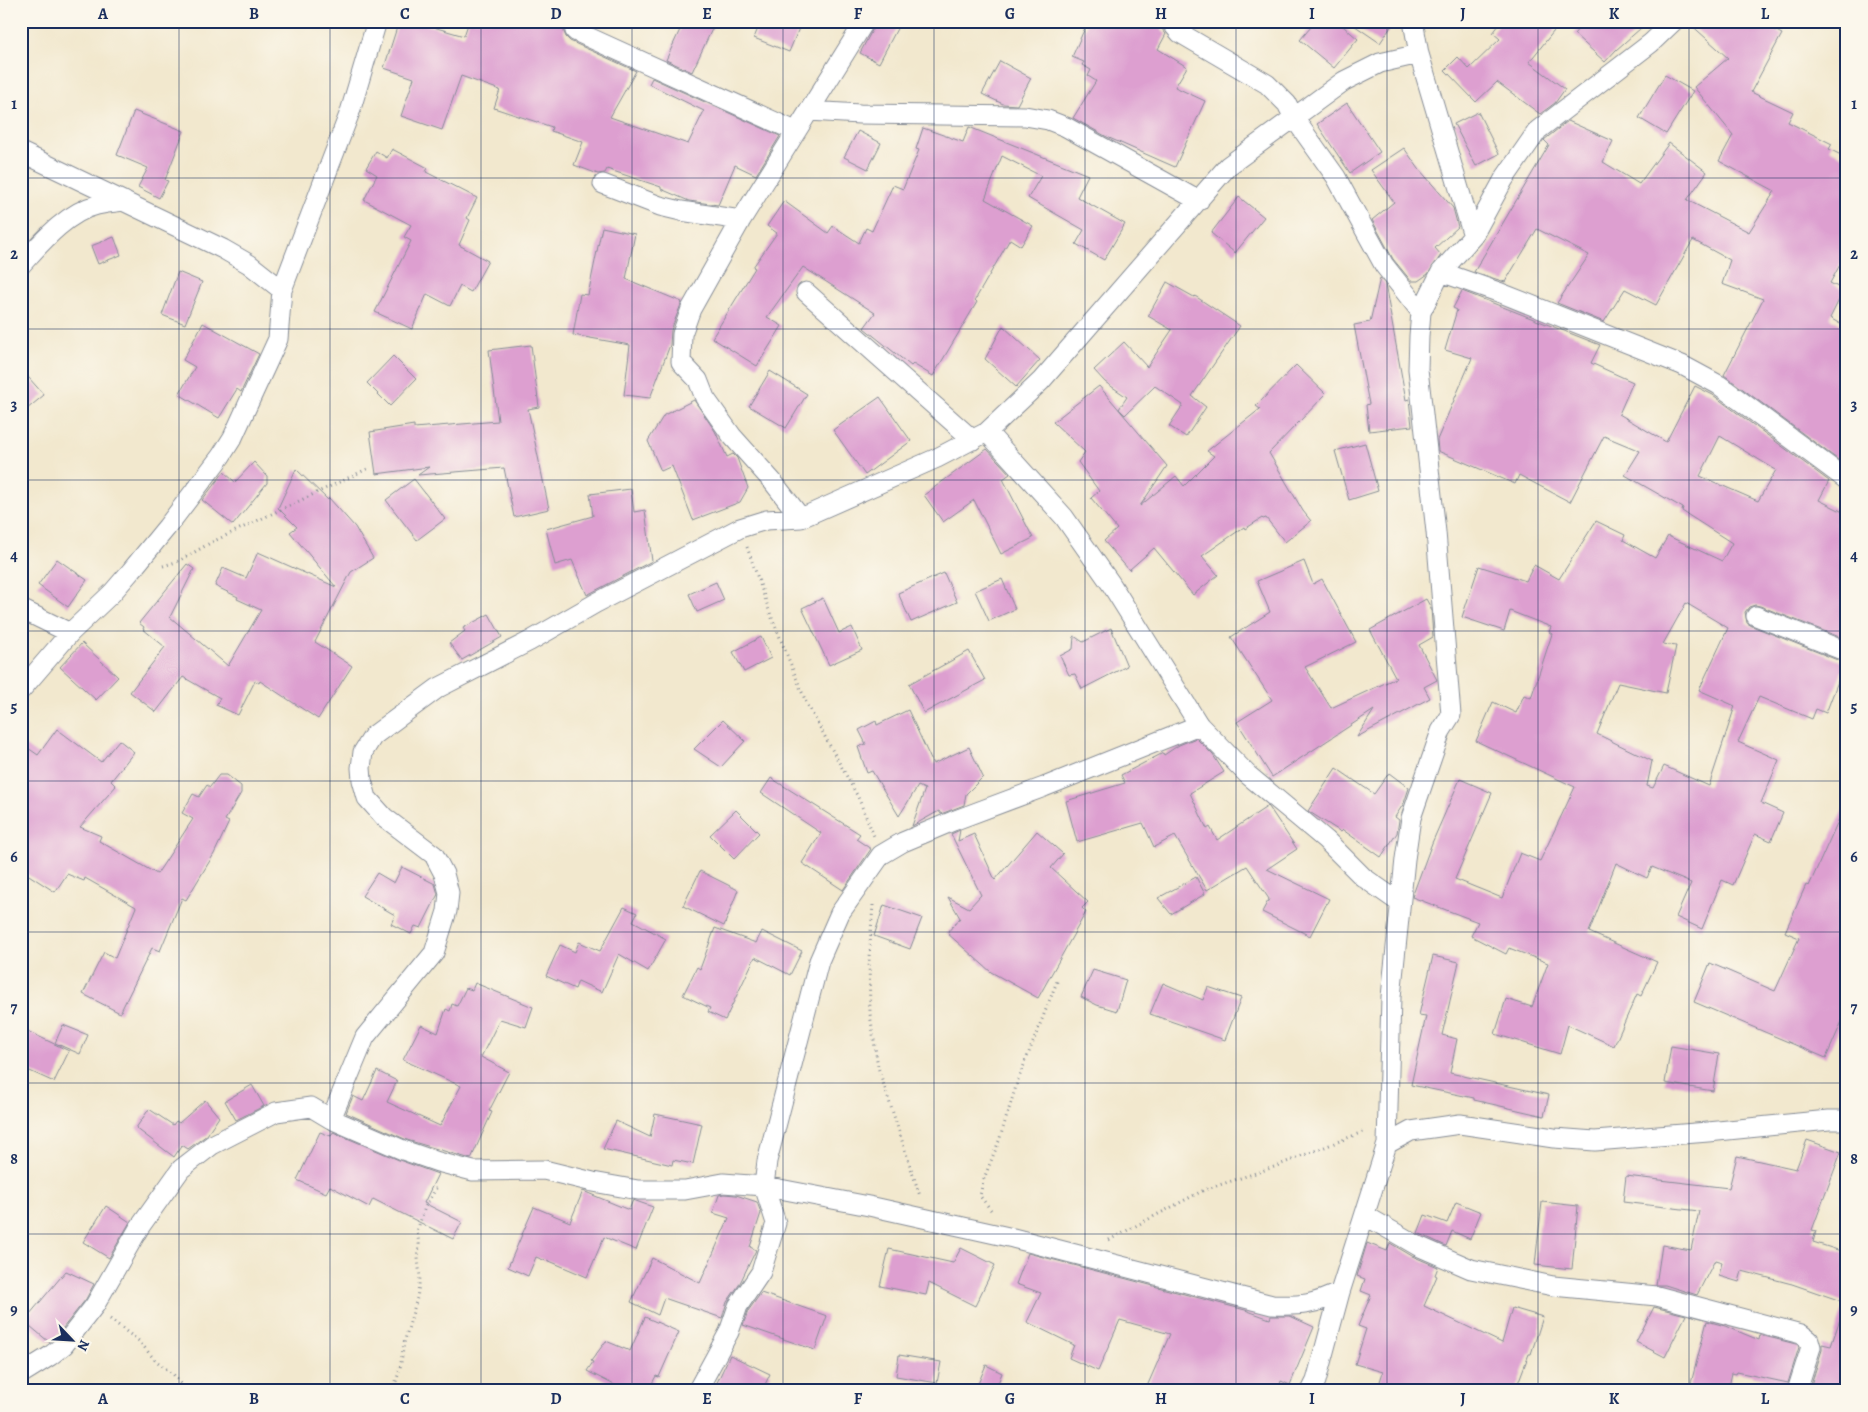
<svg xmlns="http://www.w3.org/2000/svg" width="1868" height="1412" viewBox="0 0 1868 1412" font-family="Alegreya,serif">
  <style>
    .building { fill: #dd9fd0; fill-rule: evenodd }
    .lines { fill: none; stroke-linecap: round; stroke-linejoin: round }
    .street-casing { stroke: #868c96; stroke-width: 21 }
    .path { stroke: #868c96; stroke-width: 3; stroke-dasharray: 1 4; stroke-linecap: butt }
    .street { stroke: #fff; stroke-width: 19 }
    .grid { fill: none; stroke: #1b2f5e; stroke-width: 1; stroke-opacity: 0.55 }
    .neatline { fill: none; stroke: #1b2f5e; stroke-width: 2 }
    .grid-label { font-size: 16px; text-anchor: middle; font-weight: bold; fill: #1b2f5e }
  </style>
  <rect width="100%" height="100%" fill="#fbf7ec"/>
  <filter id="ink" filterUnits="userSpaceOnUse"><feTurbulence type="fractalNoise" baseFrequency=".02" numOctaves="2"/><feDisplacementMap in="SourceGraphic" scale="10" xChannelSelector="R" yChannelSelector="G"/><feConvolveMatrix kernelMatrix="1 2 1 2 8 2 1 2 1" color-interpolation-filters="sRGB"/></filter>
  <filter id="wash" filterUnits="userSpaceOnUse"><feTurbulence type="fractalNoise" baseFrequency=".0096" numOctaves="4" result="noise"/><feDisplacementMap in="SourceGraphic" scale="20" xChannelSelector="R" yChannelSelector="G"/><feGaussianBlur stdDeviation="1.12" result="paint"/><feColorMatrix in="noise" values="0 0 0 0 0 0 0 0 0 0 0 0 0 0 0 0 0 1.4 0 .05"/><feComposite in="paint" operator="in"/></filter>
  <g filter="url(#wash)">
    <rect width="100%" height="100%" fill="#f2e8ce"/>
    <g id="blocks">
      <path class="building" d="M399 21H413L464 36 469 21H570L565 26 564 32 566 37 570 41 636 71 610 117 688 144 704 111 649 84 652 78 780 136 756 175 735 165 718 205 689 201 661 189V187L607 169 605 173 598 174 574 165 583 142 551 131 552 127 494 108 500 90 461 76 442 130 401 116 414 78 384 68Z
        M684 21H700L713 27 692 72 666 60Z
        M761 21H802L789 52 754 38Z
        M877 21H901L879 63 860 53Z
        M1088 21H1159L1161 28 1166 34 1158 49 1187 67 1175 87 1205 101 1175 167 1107 137 1073 118 1096 81 1088 76 1091 70 1082 65 1084 62 1072 57Z
        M1316 21H1337L1358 39 1334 68 1300 40Z
        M1348 21H1395L1380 43Z
        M1502 21H1562L1529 62 1565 89 1555 103 1540 114 1497 82 1476 102 1445 70 1458 57 1469 69 1500 39 1493 33Z
        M1585 21H1649L1616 50 1605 62 1574 34Z
        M1687 21H1758L1782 34 1751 92 1793 112 1788 122 1832 144 1829 149 1847 158V252L1830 283 1844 290 1830 318 1847 328V452L1841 462 1724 375 1763 299 1722 284 1730 260 1693 240 1656 305 1625 289 1604 322 1557 303 1589 255 1537 229 1505 282 1474 272 1549 145 1544 140 1568 121 1613 141 1603 162 1639 184 1669 143 1707 172 1687 200 1749 232 1775 191 1719 161 1733 135 1694 87 1728 58Z
        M1000 61 1031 78 1017 105 1003 104 982 94Z
        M1665 75 1693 91 1666 134 1639 118Z
        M1347 103 1380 152 1350 173 1317 124Z
        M134 111 184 131 165 180 168 181 159 198 138 187 148 168 117 155Z
        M1478 112 1499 154 1476 166 1454 124Z
        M969 127 1088 175 1077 197 1125 224 1104 260 1076 244 1084 230 1028 198 1041 176 1002 156 985 199 1033 226 1021 246 1010 239 975 300 977 302 933 376 913 364 911 366 864 328 875 313 803 267 767 317 782 326 757 366 712 338 755 268 753 267 777 233 767 226 784 201 828 233 833 226 859 243 866 228 872 231 893 185 903 189 919 150 916 149 923 128 963 142Z
        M858 131 881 143 868 169 844 157Z
        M1404 148 1419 169 1453 208 1458 227 1435 248 1441 255 1428 274 1418 281H1411L1393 259 1372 220 1394 202 1371 170Z
        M392 149 428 168 426 172 477 198 467 218 470 220 459 245 488 261 471 292 460 286 450 306 427 294 412 329 375 312 411 241 404 237 411 225 364 200 377 175 366 168 376 151 387 158Z
        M1239 197 1264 217 1235 253 1211 233Z
        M602 227 635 234 626 279 682 302 671 330 670 345 650 398 624 395 630 345 573 335 580 294 588 295Z
        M114 237 121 255 98 264 91 246Z
        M178 272 202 282 185 324 162 315Z
        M1380 278 1385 284 1406 400 1409 399 1412 426 1369 431 1366 405 1369 404 1354 325 1370 322Z
        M1167 282 1194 297 1195 296 1240 326 1192 396 1206 407 1186 437 1169 426 1183 405 1155 386 1125 415 1119 409 1127 397 1105 382 1094 370 1124 342 1147 367 1172 330 1148 316Z
        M1462 291 1600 345 1591 363 1633 382 1619 414 1666 442 1695 386 1713 395 1829 481 1819 500 1847 514V640L1760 606 1755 605 1749 607 1745 612 1747 623 1752 626 1845 663 1826 713 1816 709 1812 719 1759 697 1738 742 1779 760 1761 803 1783 813 1771 841 1755 834 1733 885 1722 880 1702 929 1676 917 1691 883 1652 867 1647 878 1616 863 1589 932 1657 962 1641 996 1637 994 1614 1046 1568 1025 1560 1054 1495 1034 1506 999 1532 1007 1548 963 1509 948 1506 954 1471 936 1478 922 1412 897 1432 843 1460 779 1492 793 1455 879 1502 898 1520 853 1540 861 1575 787 1476 741 1493 702 1516 713 1524 695 1531 698 1552 634 1549 632 1551 627 1510 611 1504 631 1462 617 1479 566 1526 581 1534 565 1559 579 1596 521 1625 535 1623 540 1655 558 1668 536 1722 561 1732 543 1682 511 1683 508 1625 475 1640 451 1604 436 1570 502 1519 475 1515 484 1438 451 1437 440 1472 358 1445 350 1457 310 1453 308ZM1720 436 1776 470 1758 501 1700 476ZM1686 603 1728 628 1699 690 1735 706 1709 786 1664 766 1653 788 1647 786 1652 761 1597 734 1618 683 1666 693 1676 646 1663 644Z
        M203 323 259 354 241 392 237 389 219 418 179 394 195 367 183 360Z
        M1003 326 1040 360 1016 387 985 359Z
        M531 345 539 407 528 409 549 509 514 517 504 468 418 475 429 467 376 474 370 432 414 425V428L498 421 489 350Z
        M393 356 416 379 390 406 367 383Z
        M1296 365 1326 394 1269 453 1303 511 1311 521 1285 542 1266 518 1263 519 1262 518 1245 529 1244 527 1202 556 1218 575 1193 595 1154 548 1129 570 1104 541 1117 529 1091 498 1099 491 1078 462 1085 452 1053 422 1099 386 1167 466 1140 506 1176 476 1184 486 1214 456 1207 451 1260 409 1256 406Z
        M21 369 44 395 21 414Z
        M770 371 807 394 786 428 749 406Z
        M880 397 911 441 865 475 833 430Z
        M694 400 715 431 727 457 733 454 737 458 748 488 740 502 693 520 672 466 661 471 648 441 664 415Z
        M1365 443 1378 491 1349 500 1335 451Z
        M987 449 1010 474 1003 479 1033 538 1001 554 974 500 943 522 924 495Z
        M254 462 267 476V483L233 525 202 500 224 472 235 482Z
        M296 469 328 500 329 498 355 527 373 558 351 572 315 642 352 666 318 719 260 681 259 683 255 681 238 715 216 705 220 698 183 677 156 712 130 692 165 647 143 629 144 627 139 623 187 564 194 569 170 617 228 666 261 610 237 599 238 597 215 586 223 568 246 578 258 552 336 587 290 532 297 527 278 508Z
        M414 479 445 519 417 540 386 500Z
        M631 489 634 512 645 510 652 561 587 595 572 560 555 565 546 529 593 516 590 494Z
        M57 559 87 580 68 607 38 585Z
        M1304 561 1313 584 1322 579 1356 642 1305 667 1331 708 1396 678 1370 630 1426 599 1431 608 1433 637 1419 645 1437 680 1424 687 1430 698 1357 737 1374 710 1272 777 1237 722 1272 700 1231 637 1270 612 1257 581Z
        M944 573 957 602 911 622 898 593Z
        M1002 579 1015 609 989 621 975 591Z
        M716 582 724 600 697 612 689 594Z
        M823 598 839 633 852 627 862 650 829 665 802 608Z
        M489 614 502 637 462 660 449 643 465 631 463 628Z
        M1111 628 1127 666 1082 689 1075 674 1069 675 1060 656 1073 649 1074 636 1083 642Z
        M761 637 771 658 744 672 733 652Z
        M82 643 118 677 96 700 60 667Z
        M969 651 985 680 924 713 909 684Z
        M908 710 933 764 969 747 983 777 966 794 964 805 941 814 939 811 912 826 925 789 918 786 899 816 872 771 867 773 858 747 866 744 859 730 876 721 877 725Z
        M723 720 745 741 721 767 694 749Z
        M57 729 101 762 119 740 134 752 111 781 116 786 80 827 101 836 99 841 157 874 193 819 182 813 193 794 199 797 207 785 210 787 219 775H227L241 786V793L225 820 229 822 214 854 186 900 182 898 160 951 152 948 120 1013 83 994 104 952 115 958 136 907 85 878 84 881 67 874 55 892 21 870V743L38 755Z
        M1196 738 1213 755 1224 772 1190 793 1207 829 1210 827 1217 840 1268 806 1269 807 1297 849 1267 869 1329 899 1310 936 1262 912 1269 899 1247 866 1207 890 1175 836 1154 847 1143 823 1077 842 1066 801 1125 783 1121 775 1163 753 1164 755 1179 745Z
        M1336 768 1374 794 1389 773 1409 788 1404 803 1395 817 1399 820 1397 833 1381 857 1343 830 1341 832 1308 811Z
        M771 778 860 834 856 839 871 849 843 890 802 863 821 833 761 793Z
        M1847 801V1010L1826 1058 1694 1002 1710 963 1775 991 1799 938 1785 932 1806 885 1809 886Z
        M736 810 759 833 734 859 710 835Z
        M960 830 958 841 974 834 995 880 1037 831 1063 854 1051 868 1088 902 1082 908 1086 912 1038 998 991 972 947 933 960 918 948 897 969 908 981 895 951 834Z
        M402 867 435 884 438 894 421 928 415 926 411 934 391 924 395 915 362 896 377 873 394 883Z
        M700 871 738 890 724 926 683 906Z
        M1196 877 1205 894 1171 914 1158 898Z
        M884 905 922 918 910 949 874 936Z
        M624 907 637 913 633 921 666 939 648 971 619 954 602 992 578 981 575 989 546 976 560 945 575 952 579 942 600 951Z
        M715 928 756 943 762 931 802 951 790 975 755 957 725 1020 708 1012 710 1008 683 995 697 967 700 969Z
        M1433 956 1459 962 1442 1035 1457 1039 1450 1073 1549 1095 1544 1116 1474 1100V1098L1411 1085 1426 1016 1419 1015Z
        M1093 970 1126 980 1117 1011 1097 1005 1081 997Z
        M475 983 533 1007 526 1027 500 1019 481 1057 509 1072 489 1111 492 1112 471 1159 407 1140 346 1113 353 1096 363 1101 377 1071 397 1081 387 1102 440 1126 461 1086 403 1060 421 1025 438 1033 446 1009 450 1011 452 1004 457 1006 466 988 472 990Z
        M1163 983 1203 1000 1208 987 1241 998 1225 1040 1150 1014Z
        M63 1025 88 1035 80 1054 55 1043Z
        M21 1028 69 1051 54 1082 21 1067Z
        M1671 1046 1719 1054 1713 1091 1665 1083Z
        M252 1085 264 1106 236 1120 225 1101Z
        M205 1100 219 1117 207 1135 188 1149 182 1145 174 1157 136 1128 149 1109 173 1125 176 1121 179 1123Z
        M655 1114 702 1124 693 1164 673 1160 672 1165 603 1149 616 1121 650 1137Z
        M320 1132 331 1136 333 1132 399 1160 438 1174 424 1203 462 1222 453 1239 373 1199 369 1207 330 1186 326 1193 297 1180Z
        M1807 1140 1841 1152 1812 1230 1816 1231 1813 1242 1847 1253V1303L1792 1284 1742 1271 1739 1282 1719 1276 1722 1262 1715 1260 1697 1295 1665 1285H1656L1662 1245 1691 1250 1699 1211 1623 1202 1626 1176 1729 1188 1737 1156 1796 1169Z
        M583 1191 629 1210 633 1200 653 1207 636 1250 604 1237 587 1277 547 1260 546 1261 536 1257 528 1276 508 1267 534 1207 570 1222Z
        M724 1194 736 1195 757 1202 761 1213 750 1247 756 1250 739 1285 727 1302 722 1318 664 1298 658 1315 631 1302 652 1258 700 1283 729 1218 713 1213 719 1195Z
        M1456 1202 1481 1212 1470 1239 1452 1231 1446 1246 1418 1233 1425 1215 1447 1223Z
        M1542 1202 1578 1206 1572 1269 1535 1265Z
        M106 1206 130 1222 109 1258 83 1242Z
        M1367 1243 1387 1251 1390 1243 1412 1256 1438 1267 1435 1275 1437 1276 1424 1306 1502 1343 1512 1308 1543 1317 1531 1354H1529L1515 1391H1377L1383 1372 1355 1364 1366 1329 1358 1326 1371 1295 1361 1291 1365 1279 1357 1276Z
        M961 1248 995 1265 975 1306 929 1283 926 1295 880 1286 889 1249 953 1263Z
        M1028 1253 1245 1310 1270 1319 1271 1316H1290L1314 1327 1290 1385 1281 1381 1278 1391H1145L1170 1334 1120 1320 1098 1371 1069 1358 1074 1345 1027 1322 1041 1293 1016 1284Z
        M66 1271 94 1284 86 1299 55 1338 49 1342 24 1321Z
        M761 1293 827 1316 815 1350 743 1325 748 1311Z
        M1654 1307 1686 1315 1665 1357 1636 1342Z
        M1843 1310H1847V1391H1823L1810 1388 1822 1350V1344L1831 1346Z
        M645 1317 679 1332 659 1377 656 1376 648 1391H626L587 1371 593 1362 591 1361 606 1341 630 1351Z
        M1707 1321 1725 1326 1759 1340 1760 1335 1796 1344 1799 1347 1788 1383 1737 1372 1736 1374 1732 1373 1728 1391H1689Z
        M730 1355 770 1374 762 1391H713Z
        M899 1355 941 1362 937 1383 896 1376Z
        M986 1365 1002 1373 995 1391H975Z"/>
    </g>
  </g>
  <g filter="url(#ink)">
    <use href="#blocks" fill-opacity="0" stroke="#868c96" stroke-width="1"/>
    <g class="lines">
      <g class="street-casing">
        <path id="street" d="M1170 21 1180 33 1267 84 1287 104 1294 118 1336 177 1384 265 1421 312
          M1413 21 1419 54 1473 236
          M575 31 795 131
          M809 111 860 114 1025 116 1048 120 1066 127 1199 201
          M21 152 223 249 249 264 282 290
          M603 184 660 206 681 211 741 220
          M21 265C41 243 67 212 97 205 105 203 115 202 124 201
          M1441 272 1501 293 1682 365 1719 385 1847 480
          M806 292 973 440
          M987 432 1064 517 1111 584 1199 725 1248 775 1326 840 1363 877 1400 903
          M801 518 773 482 732 436 705 398 698 380 681 362 682 334 691 309 741 220 865 21
          M21 609 70 633
          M1756 616 1847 652
          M21 690 70 633 112 593 131 571 167 527 221 456 233 437 278 339 282 290 350 112 377 21
          M331 1119 365 1037 434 953 447 911 449 893 444 874 434 855 384 817 367 798 362 780 361 768 363 752 373 736 438 688 530 641 596 603 740 528 766 520 801 518 937 458 987 432 1041 381 1228 166 1344 81 1380 63 1419 54
          M1387 1144 1391 997 1405 859 1411 818 1441 731 1451 715 1436 532 1418 369 1419 336 1421 312 1441 272 1473 236 1504 179 1538 130 1651 43 1674 21
          M1366 1216 1418 1246 1471 1269 1553 1286 1657 1296 1801 1334 1809 1340 1811 1347 1797 1391
          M21 1374 50 1356 64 1345 95 1305 139 1228 181 1169 212 1145 276 1112 311 1107 331 1119 403 1150 438 1162 473 1171 544 1170 593 1182 638 1190H685L723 1183 764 1186 869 1206 1013 1238 1272 1305C1301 1306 1314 1305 1340 1292
          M697 1391 729 1332 738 1306 761 1272 776 1223 764 1186 767 1161 819 961 840 913 881 855 903 842 953 821 1044 787 1199 725
          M1311 1391 1316 1381 1340 1292 1387 1144 1411 1131 1460 1124 1554 1138 1595 1141 1708 1132 1829 1120H1847"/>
      </g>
      <path class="path" d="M747 547 770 613 806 702 858 797 874 836
        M163 566 179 561 212 542 367 469
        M873 905 869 957 870 1014 878 1067 920 1196
        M991 1210 980 1196 983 1181 999 1141 1018 1080 1058 979
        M1109 1240 1204 1190 1274 1167 1365 1131
        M110 1319 139 1341 155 1360 173 1374 186 1391
        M393 1391 400 1369 404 1343 417 1298 420 1278 418 1258 419 1244 417 1231 425 1207 438 1185"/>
      <use href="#street" class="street"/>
    </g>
  </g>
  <path class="grid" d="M179 21V1391M330 21V1391M481 21V1391M632 21V1391M783 21V1391M934 21V1391M1085 21V1391M1236 21V1391M1387 21V1391M1538 21V1391M1689 21V1391M21 178H1847M21 329H1847M21 480H1847M21 631H1847M21 781H1847M21 932H1847M21 1083H1847M21 1234H1847"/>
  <rect width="1868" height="1412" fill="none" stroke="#fbf7ec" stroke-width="55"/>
  <g transform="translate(72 1340) rotate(115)" stroke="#fbf7ec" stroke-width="4" paint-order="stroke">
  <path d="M0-4L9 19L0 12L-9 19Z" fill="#1b2f5e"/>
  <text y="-8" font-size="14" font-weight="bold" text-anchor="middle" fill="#1b2f5e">N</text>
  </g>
  <rect x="28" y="28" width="1812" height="1356" class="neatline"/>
  <g class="grid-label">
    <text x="103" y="19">A</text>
    <text x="254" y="19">B</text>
    <text x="405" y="19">C</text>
    <text x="556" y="19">D</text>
    <text x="707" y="19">E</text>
    <text x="858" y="19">F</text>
    <text x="1010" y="19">G</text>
    <text x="1161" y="19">H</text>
    <text x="1312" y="19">I</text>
    <text x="1463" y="19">J</text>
    <text x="1614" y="19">K</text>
    <text x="1765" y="19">L</text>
    <text x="14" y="109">1</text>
    <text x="1854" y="109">1</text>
    <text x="14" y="259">2</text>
    <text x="1854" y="259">2</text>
    <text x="14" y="410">3</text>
    <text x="1854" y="410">3</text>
    <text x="14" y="561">4</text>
    <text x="1854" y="561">4</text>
    <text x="14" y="712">5</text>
    <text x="1854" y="712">5</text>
    <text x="14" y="862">6</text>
    <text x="1854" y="862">6</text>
    <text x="14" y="1013">7</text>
    <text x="1854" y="1013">7</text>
    <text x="14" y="1164">8</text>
    <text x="1854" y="1164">8</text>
    <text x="14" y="1315">9</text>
    <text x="1854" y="1315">9</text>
    <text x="103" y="1404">A</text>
    <text x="254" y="1404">B</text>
    <text x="405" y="1404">C</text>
    <text x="556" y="1404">D</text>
    <text x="707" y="1404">E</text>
    <text x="858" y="1404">F</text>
    <text x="1010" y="1404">G</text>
    <text x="1161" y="1404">H</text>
    <text x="1312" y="1404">I</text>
    <text x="1463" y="1404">J</text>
    <text x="1614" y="1404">K</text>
    <text x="1765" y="1404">L</text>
  </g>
</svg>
